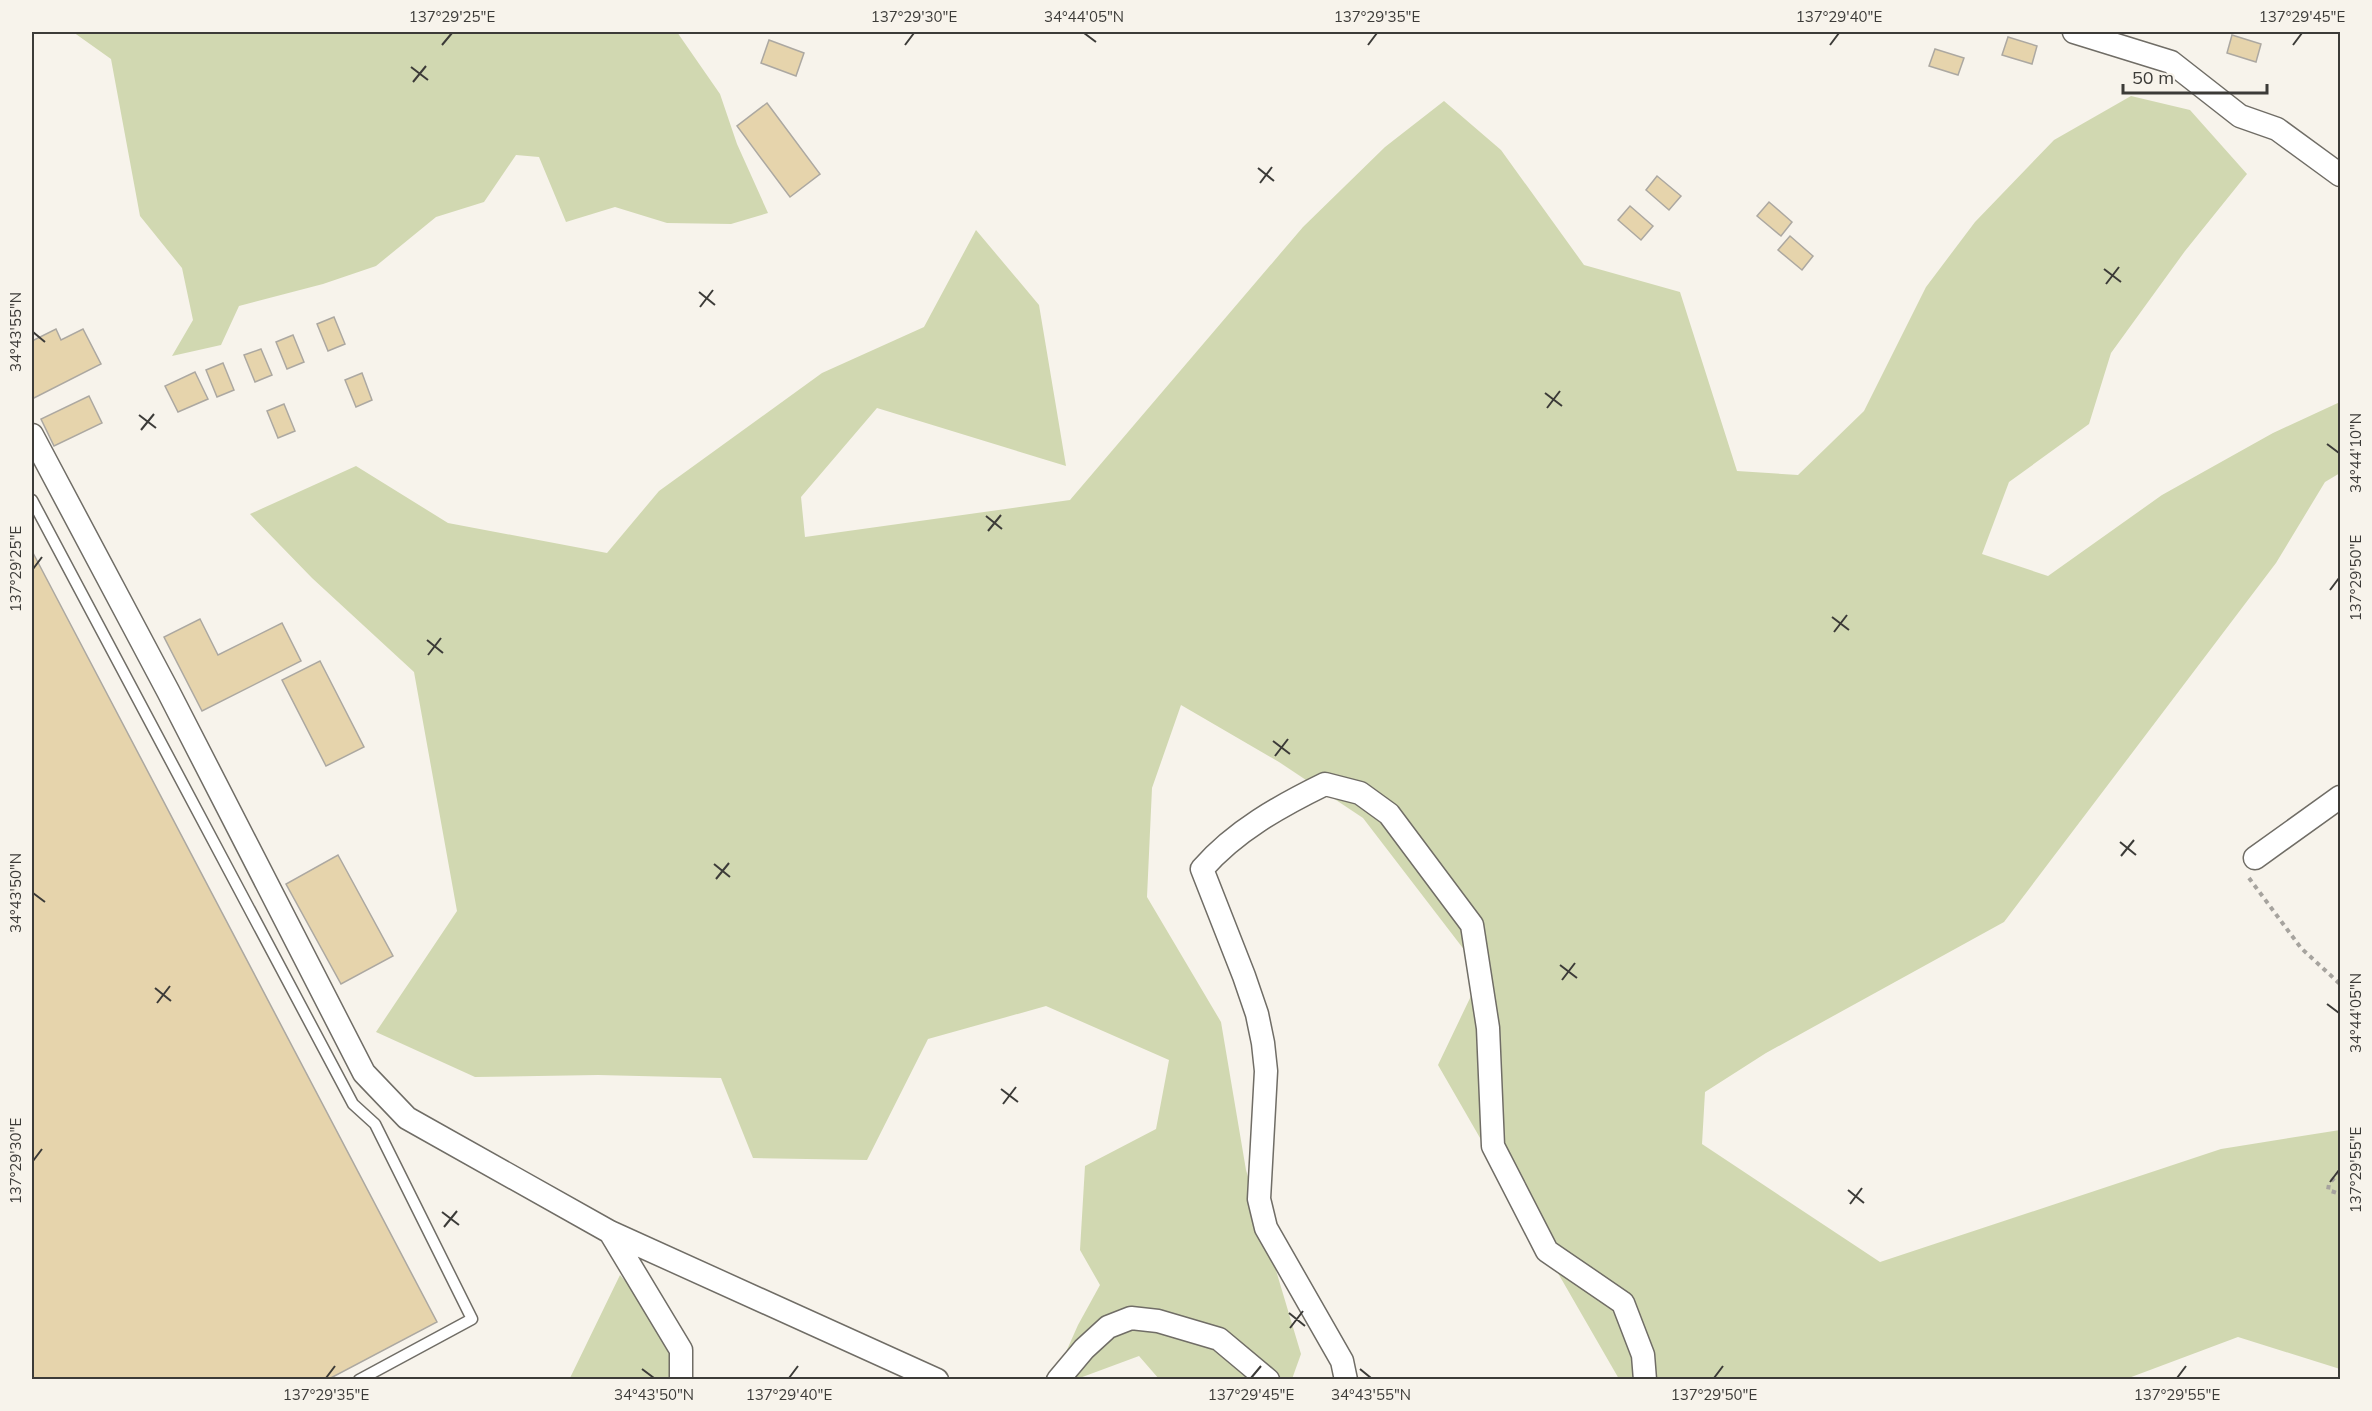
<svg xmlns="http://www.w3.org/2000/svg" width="2372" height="1411" viewBox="0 0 2372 1411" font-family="Mulish,sans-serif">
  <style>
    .green { fill: #d1d8b1 }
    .building { fill: #e6d4ac; stroke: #aca8a1; stroke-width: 1.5 }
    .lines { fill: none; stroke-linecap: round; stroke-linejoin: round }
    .lane-casing { stroke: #706d66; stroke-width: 13 }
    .street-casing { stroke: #706d66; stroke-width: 25 }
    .path { stroke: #a6a39e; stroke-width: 4; stroke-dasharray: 4.5 4.5; stroke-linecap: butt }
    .lane { stroke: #fff; stroke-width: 10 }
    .street { stroke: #fff; stroke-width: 22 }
    .ticks { fill: none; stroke: #3c3b38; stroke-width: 2 }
    .neatline { fill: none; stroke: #3c3b38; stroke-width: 2 }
    .ticks-label { font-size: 15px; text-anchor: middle; fill: #3c3b38 }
  </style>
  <rect width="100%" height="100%" fill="#f7f3eb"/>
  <path class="green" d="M73 32H677L720 94 737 144 768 213 731 224 667 223 615 207 566 222 539 157 516 155 484 202 436 217 376 266 323 284 239 306 221 345 172 356 193 320 182 268 140 216 111 59Z
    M2131 96 2190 110 2247 174 2185 251 2111 353 2089 424 2009 482 1982 554 2048 576 2162 495 2273 433 2340 402V473L2325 482 2276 563 2004 922 1766 1053 1705 1092 1702 1144 1880 1262 2221 1149 2340 1130V1369L2238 1337 2126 1379H1619L1438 1065 1482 973 1363 818 1279 762 1181 705 1152 788 1147 897 1221 1022 1246 1170 1301 1354 1292 1379H1159L1139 1356 1077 1379H1054L1078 1325 1100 1285 1080 1250 1085 1166 1156 1129 1169 1060 1046 1006 928 1039 867 1160 753 1158 721 1078 598 1075 475 1077 376 1032 457 911 414 672 312 578 250 514 356 466 448 523 607 553 659 491 822 373 924 327 976 230 1039 305 1066 466 877 408 801 497 805 537 1070 500 1303 227 1385 147 1444 101 1501 150 1584 265 1680 292 1737 471 1798 475 1864 411 1926 287 1975 222 2054 140Z
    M620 1275 672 1335 673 1379 569 1380Z"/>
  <path class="building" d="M2232 35 2261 44 2256 62 2227 53Z
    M2008 37 2037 46 2032 64 2002 55Z
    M769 40 804 53 796 76 761 63Z
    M1935 49 1964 58 1958 75 1929 66Z
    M767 103 820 174 790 197 737 126Z
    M1657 176 1681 196 1669 210 1646 190Z
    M1769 202 1792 222 1781 236 1757 216Z
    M1630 206 1653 226 1641 240 1618 220Z
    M1790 236 1813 256 1802 270 1778 250Z
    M334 317 345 344 328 351 317 324Z
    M56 329 61 340 83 329 101 364 32 399V341Z
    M293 335 304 362 287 369 276 342Z
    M261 349 272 375 255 382 244 355Z
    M223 363 234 390 217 397 206 370Z
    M195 372 208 399 178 412 165 386Z
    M362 373 372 400 356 407 345 380Z
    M89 396 102 423 54 446 41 419Z
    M284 404 295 431 278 438 267 411Z
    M32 551 437 1322 327 1380H32Z
    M200 619 218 655 282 623 301 661 202 711 164 637Z
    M320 661 364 747 326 766 282 680Z
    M338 855 393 956 341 984 286 884Z"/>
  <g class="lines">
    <g class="lane-casing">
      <path id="lane" d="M32 500 353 1104 375 1124 472 1319 359 1380"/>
    </g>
    <g class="street-casing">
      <path id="street" d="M2074 32 2171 62 2240 116 2277 129 2340 175
        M32 435 168 691 364 1073 407 1118 610 1232 937 1380
        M2255 858 2340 797
        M610 1232 681 1350V1380
        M1058 1380 1084 1349 1108 1327 1131 1318 1158 1321 1219 1339 1268 1380
        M1346 1380 1342 1361 1266 1228 1259 1199 1266 1071 1263 1043 1257 1014 1244 976 1202 869C1235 831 1280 806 1325 784L1360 793 1389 814 1472 925 1488 1028 1493 1146 1547 1251 1623 1303 1643 1355 1645 1380"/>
    </g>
    <path class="path" d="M2249 878 2301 948 2340 984
      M2340 1171 2329 1184 2328 1190 2340 1194"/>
    <use href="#lane" class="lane"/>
    <use href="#street" class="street"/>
  </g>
  <path class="ticks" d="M1084 33 1096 42M442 45 452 33M905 45 914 33M1368 45 1377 33M1830 45 1839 33M2293 45 2302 33M411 67 428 80M413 82 426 66M1258 168 1274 181M1260 183 1272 167M2104 269 2121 282M2106 284 2119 267M699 292 715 305M700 307 713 290M33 332 45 342M1545 393 1562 406M1547 408 1560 391M139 415 156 428M141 430 154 414M2327 444 2339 453M986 516 1002 529M988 531 1001 515M33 569 42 557M2330 590 2339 578M1832 617 1849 630M1834 632 1847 615M427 640 443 653M428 655 441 638M1273 741 1290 754M1275 756 1288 739M2120 842 2136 855M2121 856 2134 840M714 864 730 877M716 879 729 863M33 893 45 902M1560 965 1577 978M1562 980 1575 963M155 988 171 1001M157 1003 170 986M2327 1004 2339 1013M1001 1089 1018 1102M1003 1104 1016 1087M33 1161 42 1149M2330 1182 2339 1170M1848 1190 1864 1203M1850 1204 1862 1188M442 1212 459 1225M444 1227 457 1211M1289 1313 1305 1326M1290 1328 1303 1311M642 1369 654 1378M1360 1369 1371 1378M326 1378 335 1366M789 1378 798 1366M1251 1378 1261 1366M1714 1378 1723 1366M2177 1378 2186 1366"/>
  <rect width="2372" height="1411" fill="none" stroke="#f7f3eb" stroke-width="66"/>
  <path d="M2123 84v9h144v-9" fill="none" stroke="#3c3b38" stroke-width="3"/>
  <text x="2132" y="84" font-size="18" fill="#3c3b38" stroke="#f7f3eb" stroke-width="4.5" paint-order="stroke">50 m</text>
  <rect x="33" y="33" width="2306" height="1345" class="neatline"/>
  <g class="ticks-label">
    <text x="452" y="22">137°29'25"E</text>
    <text x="914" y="22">137°29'30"E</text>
    <text x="1084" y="22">34°44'05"N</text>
    <text x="1377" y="22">137°29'35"E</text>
    <text x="1839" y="22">137°29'40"E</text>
    <text x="2302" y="22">137°29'45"E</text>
    <text transform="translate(16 332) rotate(-90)" y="5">34°43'55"N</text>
    <text transform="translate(2356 453) rotate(-90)" y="5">34°44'10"N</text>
    <text transform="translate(16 569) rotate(-90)" y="5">137°29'25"E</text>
    <text transform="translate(2356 578) rotate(-90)" y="5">137°29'50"E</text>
    <text transform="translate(16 893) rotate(-90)" y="5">34°43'50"N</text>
    <text transform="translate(2356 1013) rotate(-90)" y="5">34°44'05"N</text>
    <text transform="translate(16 1161) rotate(-90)" y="5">137°29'30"E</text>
    <text transform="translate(2356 1170) rotate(-90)" y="5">137°29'55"E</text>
    <text x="326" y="1400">137°29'35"E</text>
    <text x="654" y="1400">34°43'50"N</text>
    <text x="789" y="1400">137°29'40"E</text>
    <text x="1251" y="1400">137°29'45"E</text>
    <text x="1371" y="1400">34°43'55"N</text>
    <text x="1714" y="1400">137°29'50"E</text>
    <text x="2177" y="1400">137°29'55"E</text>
  </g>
</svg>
